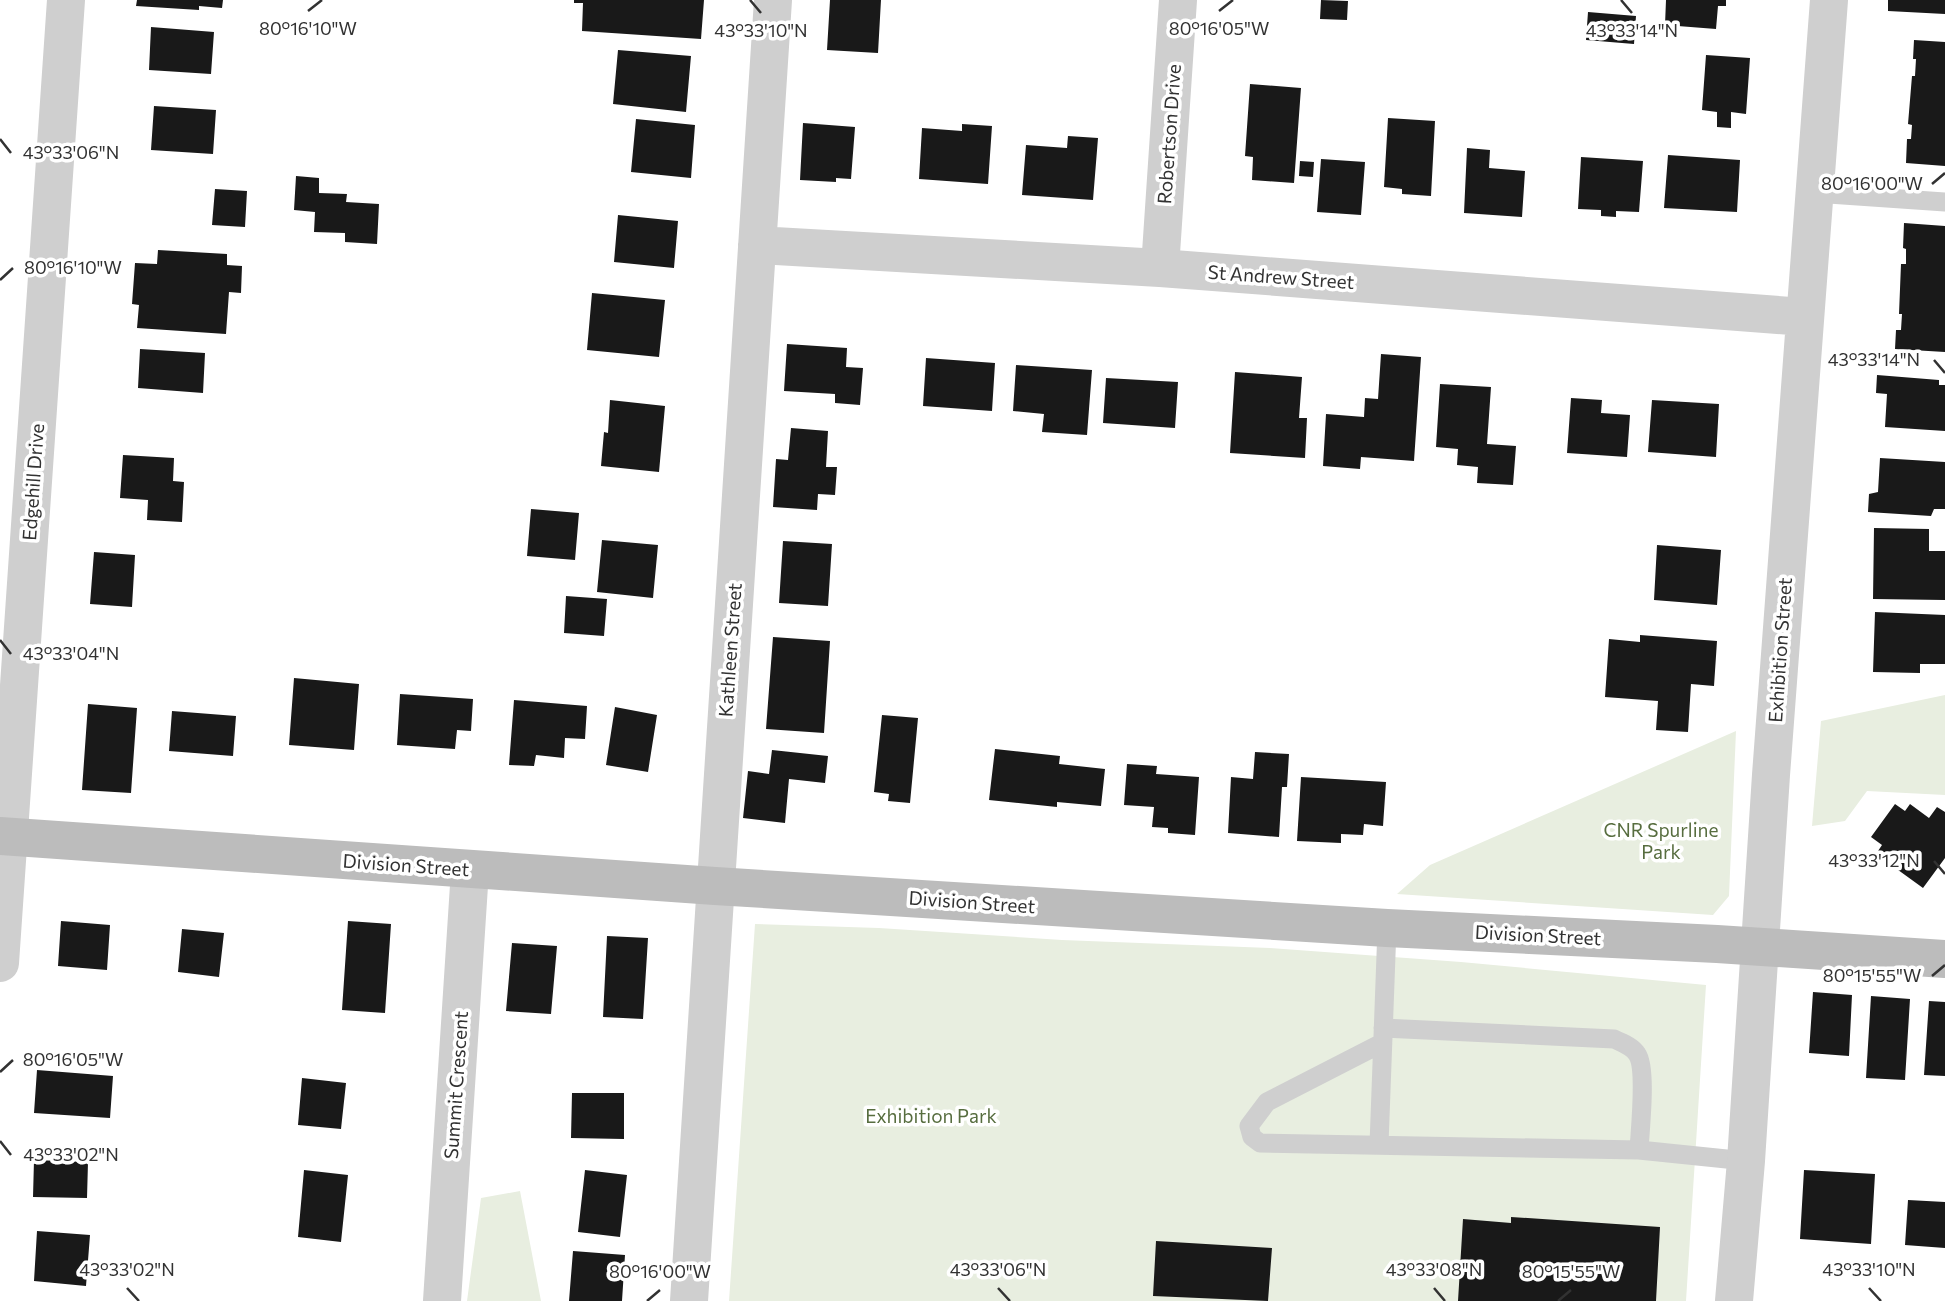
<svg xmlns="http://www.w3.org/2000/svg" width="1945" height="1301" viewBox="0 0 1945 1301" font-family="Commissioner,sans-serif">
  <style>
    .green { fill: #e8eee0 }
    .building { fill: #191919 }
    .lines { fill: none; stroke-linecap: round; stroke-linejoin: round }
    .lane { stroke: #cfcfcf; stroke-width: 19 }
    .street { stroke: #cfcfcf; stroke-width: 38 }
    .secondary { stroke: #bcbcbc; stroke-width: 38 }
    .ticks { fill: none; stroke: #323232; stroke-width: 2.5 }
    .labels { text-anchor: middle; stroke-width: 7; stroke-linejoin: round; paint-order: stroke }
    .street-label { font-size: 19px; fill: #323232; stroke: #fff }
    .park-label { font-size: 19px; fill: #576d3f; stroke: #fff }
    .ticks-label { font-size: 18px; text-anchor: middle; fill: #323232; stroke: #fff; stroke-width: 7; stroke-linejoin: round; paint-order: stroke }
  </style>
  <rect width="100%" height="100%" fill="#fff"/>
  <path class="green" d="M1945 695V795L1867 791 1845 821 1812 826 1821 721Z
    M1736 731 1729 896 1713 915 1397 894 1430 865Z
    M755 924 879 928 1062 940 1270 948 1461 962 1706 985 1686 1301H729Z
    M520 1191 541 1301H467L481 1198Z"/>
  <path class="building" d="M137 0H223L222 8 199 6V10L136 6Z
    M574 0H704L701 39 582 31 583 3H574Z
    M830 0H881L878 53 827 50Z
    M1321 0 1348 1 1347 20 1320 19Z
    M1666 0H1726V6H1718L1716 29 1665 25Z
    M1888 0H1945V14L1888 11Z
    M1588 12 1636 16 1634 44 1586 40Z
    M151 27 214 32 211 74 149 70Z
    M1914 40 1945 42V166L1906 163 1907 139H1911L1912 125 1908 124 1912 76H1915L1916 59H1913Z
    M618 50 691 56 686 112 613 104Z
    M1706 55 1750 58 1746 114 1731 112V128L1717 127V112L1702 110Z
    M1250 84 1301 88 1294 183 1252 180 1253 157 1245 156Z
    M154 106 216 110 213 154 151 150Z
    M1388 118 1435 121 1431 196 1402 194V189L1384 187Z
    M636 119 695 125 691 178 631 172Z
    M803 123 855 127 851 179 836 178V182L800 180Z
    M962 124 992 126 988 184 919 179 922 128 962 131Z
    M1068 136 1098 138 1093 200 1022 195 1026 145 1067 148Z
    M1467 148 1490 150 1489 168 1525 171 1522 217 1464 213Z
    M1668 155 1740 160 1737 212 1664 208Z
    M1581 157 1643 161 1639 212 1616 211V217L1601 216V210L1578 209Z
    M1321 159 1365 162 1361 215 1317 212Z
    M1300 161 1314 162 1313 177 1299 176Z
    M296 176 319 178V193L347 194 346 202 379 204 377 244 345 242V233L314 232 315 212 294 210Z
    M215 189 247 191 245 227 212 225Z
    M618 215 678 221 674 268 614 262Z
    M1904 223 1945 226V352L1895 349 1896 330H1901L1902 314H1899L1901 264H1906V249L1903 248Z
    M158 250 227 254V265L242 266 241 293 229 292 226 334 137 328 139 305 132 304 135 263 157 264Z
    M592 293 665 300 659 357 587 350Z
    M787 344 847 348 846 367 863 368 860 405 835 403V394L784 391Z
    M140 349 205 353 203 393 138 388Z
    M1381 354 1421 357 1414 461 1361 457 1360 469 1323 466 1326 414 1364 417 1365 398 1378 399Z
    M926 358 995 363 992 411 923 406Z
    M1016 365 1092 370 1087 435 1042 432 1044 414 1013 411Z
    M1235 372 1302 377 1299 418H1307L1305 458 1230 453Z
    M1877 375 1939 380V385H1945V431L1885 427 1887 394 1876 393Z
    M1106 378 1178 382 1175 428 1103 423Z
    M1440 384 1491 387 1487 444 1516 446 1513 485 1477 483 1478 467 1457 465 1458 449 1436 447Z
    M1571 398 1602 400 1601 413 1630 415 1627 457 1567 453Z
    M610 400 665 406 659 472 601 466 604 432 608 433Z
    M1652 400 1719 404 1716 457 1648 452Z
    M791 428 828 431 826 467H837L835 495 818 494 817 510 773 507 776 459 788 460Z
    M123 455 174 458 173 481 184 482 182 522 147 520 148 500 120 498Z
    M1880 458 1945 462V509H1934L1931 516 1868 512 1869 494 1878 492Z
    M531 509 579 513 575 560 527 556Z
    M1874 528 1929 529V551H1945V600L1873 599Z
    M602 540 658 545 653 598 597 592Z
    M783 541 832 544 828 606 779 603Z
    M1657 545 1721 550 1717 605 1654 600Z
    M94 552 135 555 132 607 90 604Z
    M566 596 607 599 604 636 564 633Z
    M1875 612 1945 615V664H1920V673L1873 672Z
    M1640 635 1717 641 1714 686 1691 684 1688 732 1656 730 1658 701 1605 697 1609 639 1640 642Z
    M773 637 830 641 824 733 766 729Z
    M294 678 359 684 354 750 289 745Z
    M400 694 473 699 471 731 457 730 455 749 397 745Z
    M514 700 587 706 585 739 565 738 564 758 536 755 534 766 509 765Z
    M88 704 137 708 131 793 82 790Z
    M615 707 657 715 648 772 606 765Z
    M172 711 236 716 233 756 169 751Z
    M882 715 918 718 910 803 888 801 889 794 874 792Z
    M995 749 1060 756 1059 764 1105 769 1101 806 1057 802V807L989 800Z
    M772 750 828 756 825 783 789 779 785 823 743 818 748 771 769 774Z
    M1255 752 1289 754 1287 787H1282L1279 837 1228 833 1231 777 1253 779Z
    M1127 764 1157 766 1156 774 1199 777 1195 835 1168 833V828L1152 827 1154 807 1124 805Z
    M1301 777 1386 782 1383 826 1364 824 1363 835 1341 834V843L1297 841Z
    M1895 804 1905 811 1910 804 1929 818 1937 807 1945 812V858L1923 888 1876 854 1882 845 1871 837Z
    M61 921 110 925 107 970 58 966Z
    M348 921 391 924 385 1013 342 1010Z
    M182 929 224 933 219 977 178 972Z
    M607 936 648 938 643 1019 603 1017Z
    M512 943 557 946 551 1014 506 1011Z
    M1813 992 1852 995 1849 1056 1809 1053Z
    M1871 996 1910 999 1905 1080 1866 1078Z
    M1929 1001 1945 1002V1076L1924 1075Z
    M37 1070 113 1076 110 1118 34 1113Z
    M302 1078 346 1083 341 1129 298 1125Z
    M572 1093H624V1139L571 1138Z
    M34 1160 88 1162 87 1198 33 1197Z
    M304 1170 348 1175 341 1242 298 1237Z
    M585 1170 627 1175 620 1237 578 1232Z
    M1804 1170 1875 1174 1871 1244 1800 1239Z
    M1908 1200 1945 1202V1248L1905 1245Z
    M1511 1217 1660 1227 1656 1301H1458L1463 1219 1511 1223Z
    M37 1231 90 1235 86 1286 34 1281Z
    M1156 1241 1272 1248 1268 1301 1153 1296Z
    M573 1251 625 1255 622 1301H569Z"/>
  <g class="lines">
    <path class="lane" d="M1814 193 1945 202
      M1383 1028 1614 1039C1622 1043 1632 1046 1637 1054 1647 1068 1640 1130 1639 1150
      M1382 1043 1267 1102 1249 1126 1252 1137 1260 1143 1639 1150 1746 1161
      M1379 1145 1387 928"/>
    <path class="street" d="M757 245 1160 268 1804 317
      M1160 268 1178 0
      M0 963 66 0
      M442 1301 470 870
      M689 1301 773 0
      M1734 1301 1746 1161 1771 775 1829 0"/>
    <path class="secondary" d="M0 836 715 886 1387 928 1717 944 1945 959"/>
  </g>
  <path class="ticks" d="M750 0 761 13M1621 0 1632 13M308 11 322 0M1219 11 1233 0M0 139 11 153M1932 184 1945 173M0 280 13 268M1934 360 1945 373M0 640 11 654M1934 861 1945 874M1932 976 1945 965M0 1072 13 1060M0 1141 11 1155M127 1288 139 1301M998 1288 1010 1301M1434 1288 1445 1301M1869 1288 1881 1301M647 1301 660 1290M1558 1301 1571 1290"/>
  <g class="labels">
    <g class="street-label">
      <text transform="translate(1169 134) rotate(-86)" y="7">Robertson Drive</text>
      <text transform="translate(1281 277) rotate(4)" y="7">St Andrew Street</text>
      <text transform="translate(33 482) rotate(-86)" y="7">Edgehill Drive</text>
      <text transform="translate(730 650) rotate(-86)" y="7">Kathleen Street</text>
      <text transform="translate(1780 650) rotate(-86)" y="7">Exhibition Street</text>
      <text transform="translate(406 865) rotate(4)" y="7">Division Street</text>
      <text transform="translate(972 902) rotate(4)" y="7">Division Street</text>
      <text transform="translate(1538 935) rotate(3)" y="7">Division Street</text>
      <text transform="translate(456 1085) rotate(-86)" y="7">Summit Crescent</text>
    </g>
    <g class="park-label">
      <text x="1661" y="837">CNR Spurline<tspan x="1661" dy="22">Park</tspan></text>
      <text x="931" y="1123">Exhibition Park</text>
    </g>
  </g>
  <g class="ticks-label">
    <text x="308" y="35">80°16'10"W</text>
    <text x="1219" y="35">80°16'05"W</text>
    <text x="761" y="37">43°33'10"N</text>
    <text x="1632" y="37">43°33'14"N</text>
    <text x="71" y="159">43°33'06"N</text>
    <text x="1872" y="190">80°16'00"W</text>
    <text x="73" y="274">80°16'10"W</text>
    <text x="1874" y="366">43°33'14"N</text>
    <text x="71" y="660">43°33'04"N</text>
    <text x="1874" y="867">43°33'12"N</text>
    <text x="1872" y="982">80°15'55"W</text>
    <text x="73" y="1066">80°16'05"W</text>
    <text x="71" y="1161">43°33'02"N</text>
    <text x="127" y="1276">43°33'02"N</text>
    <text x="998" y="1276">43°33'06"N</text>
    <text x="1434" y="1276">43°33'08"N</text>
    <text x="1869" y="1276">43°33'10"N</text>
    <text x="660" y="1278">80°16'00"W</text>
    <text x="1571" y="1278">80°15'55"W</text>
  </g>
</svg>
